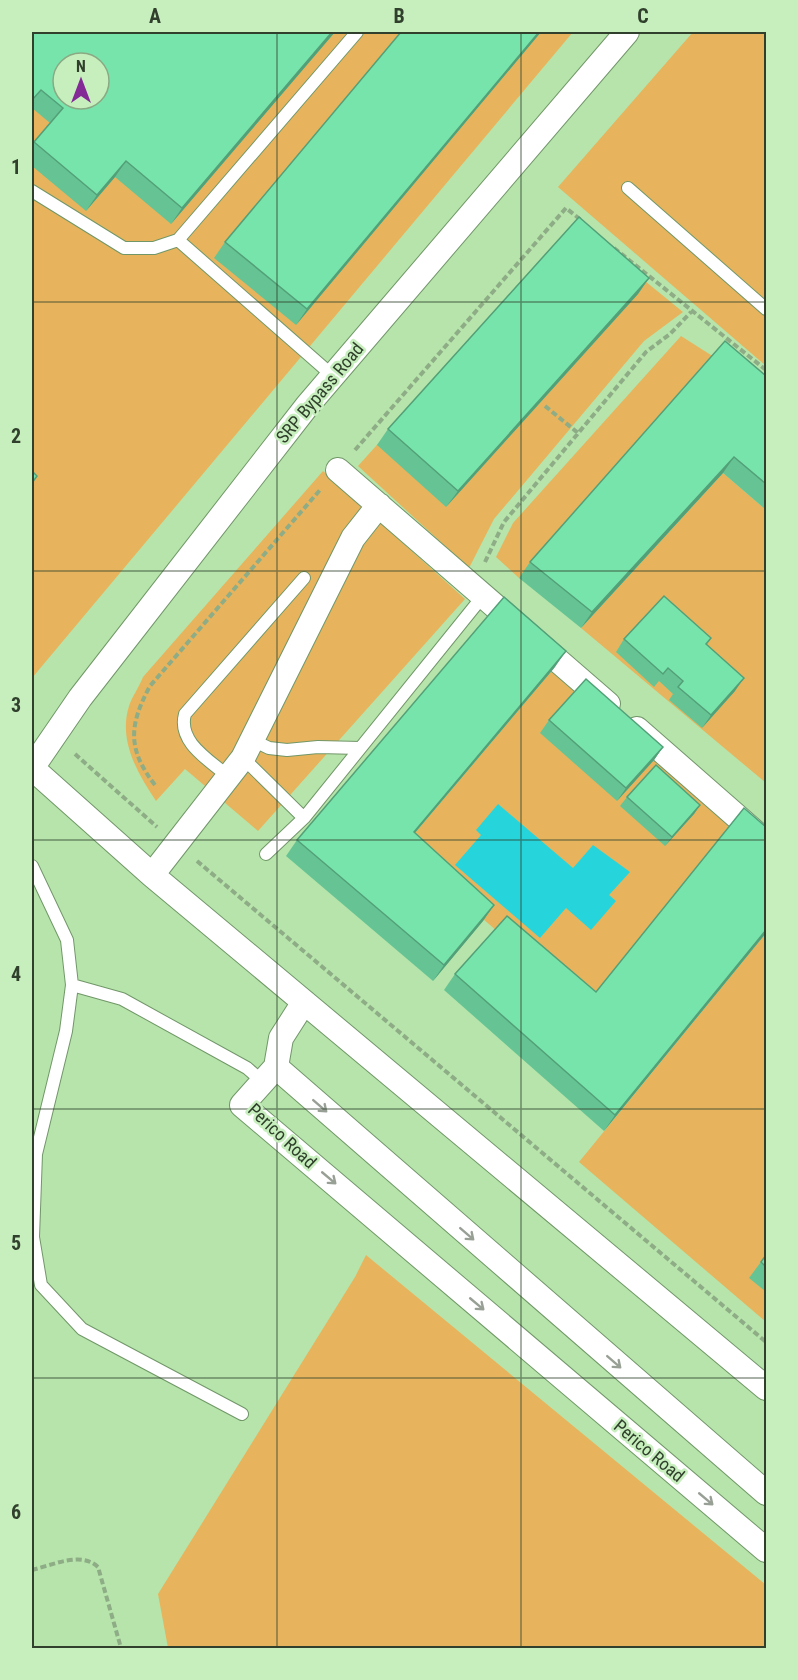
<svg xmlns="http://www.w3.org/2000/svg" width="798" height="1680" viewBox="0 0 798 1680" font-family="'Roboto Condensed',sans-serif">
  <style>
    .built { fill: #b6e4ab; fill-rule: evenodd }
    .green { fill: #e7b45d; fill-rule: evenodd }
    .water { fill: #26d5dc }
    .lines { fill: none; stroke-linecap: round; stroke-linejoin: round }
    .service-casing { stroke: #719768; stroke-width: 14 }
    .minor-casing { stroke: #719768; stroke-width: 26 }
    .path { stroke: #8eac86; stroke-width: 4; stroke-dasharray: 6 3; stroke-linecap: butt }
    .service { stroke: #fff; stroke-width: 12 }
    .minor { stroke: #fff; stroke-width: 24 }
    .wall { fill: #66c494 }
    .shaded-wall { fill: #53a078 }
    .building { fill: #77e4ac; stroke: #53a078; stroke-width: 1.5; fill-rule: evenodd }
    .oneway { stroke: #98a096 }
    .grid { fill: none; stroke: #30402c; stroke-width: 1.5; stroke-opacity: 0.55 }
    .labels { text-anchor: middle; stroke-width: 5; stroke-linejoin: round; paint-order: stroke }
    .street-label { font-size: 18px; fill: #30402c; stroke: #c7efbd }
    .neatline { fill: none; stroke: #30402c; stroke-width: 2 }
    .grid-label { font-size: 20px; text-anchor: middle; font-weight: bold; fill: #30402c }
  </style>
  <rect width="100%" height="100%" fill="#c7efbd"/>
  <path class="built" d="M32 32H766V1648H32ZM63 63H99V99H63Z"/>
  <path class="green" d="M32 32H573L32 678ZM63 63H99V99H63Z
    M693 32H766V366L558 187Z
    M575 224 683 312 644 341 494 519 469 568 358 466Z
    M681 336 714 357 519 578 496 557 513 523Z
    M323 471 465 599 258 831 185 769 156 801C138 774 118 741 129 706 132 697 139 687 143 677Z
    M723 473 766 510V783L581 628Z
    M555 667 733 824 585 1008 402 848Z
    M766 933V1322L579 1162Z
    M366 1255 766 1585V1648H168L158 1594 355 1277Z"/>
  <path class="water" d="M498 804 573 868 593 845 630 872 609 895 616 901 591 930 566 908 540 938 455 865 481 835 476 830Z"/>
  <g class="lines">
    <g class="service-casing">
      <path id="service" d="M628 188 766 309
        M32 191 124 248H154L178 240 357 32
        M178 240 333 376
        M252 740 269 748 287 750 318 747 360 748
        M243 758 304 818
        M230 778C211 761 177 743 185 714L304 578
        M266 854 304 818 483 596
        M32 866 67 940 72 985 66 1031 36 1154 33 1237 41 1285 82 1329 242 1414
        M72 985 122 999 247 1068 263 1082"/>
    </g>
    <g class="minor-casing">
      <path id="minor" d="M627 32 307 406 80 698 32 768 152 875 766 1388
        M338 470 608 704
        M637 729 766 842
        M152 875 243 758 353 538 379 505
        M276 1067 242 1105 766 1550
        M276 1067 766 1493
        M276 1067 281 1038 304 1002"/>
    </g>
    <path class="path" d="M614 248 766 370
      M545 406 578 433
      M355 450 566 208 581 220
      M485 562 504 522 646 352 670 334 691 312
      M75 754 157 827
      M155 785C127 749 129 725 150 686L320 490
      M197 861 766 1342
      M32 1570C53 1565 81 1551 98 1567L121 1648"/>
    <use href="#service" class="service"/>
    <use href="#minor" class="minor"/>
  </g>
  <path class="wall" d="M32 32H335L171 224 115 177 86 211 32 166V146L50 123 32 108Z
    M541 32 296 325 214 258 225 242Z
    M649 278 638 294 446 507 377 445 388 429Z
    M766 376V510L723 473 581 628 519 578 530 562Z
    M711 638 707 644 735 691 702 728 669 700 673 694 659 681 654 687 616 652 624 639Z
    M555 667 415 833 494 905 483 921 433 981 286 856 297 840Z
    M549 720 663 747 654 760 617 801 540 733Z
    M627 797 700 805 694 814 665 846 620 806Z
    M766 827V933L604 1131 444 990 455 974 596 992Z
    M766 1255V1292L749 1278Z"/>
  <path class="shaded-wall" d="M332 32H335L171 224 182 208Z
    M539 32H541L296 325 307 309Z
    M126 161 115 177 86 211 97 195Z
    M649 278 638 294 446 507 458 491Z
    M734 457 723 473 581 628 592 612Z
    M566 651 555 667 402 848 414 832Z
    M744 678 735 691 702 728 711 715Z
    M663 747 654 760 617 801 626 788Z
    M700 805 694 814 665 846 672 837Z
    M494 905 483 921 433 981 444 965Z
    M766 930V933L604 1131 615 1115Z"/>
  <path class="building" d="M32 32H332L182 208 126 161 97 195 34 142 63 108 41 90 32 100ZM63 63H99V99H63Z
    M401 32H539L307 309 225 242Z
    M579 217 649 278 458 491 388 429Z
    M725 341 766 376V484L734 457 592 612 530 562Z
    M32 471 37 476 32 483Z
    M664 596 711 638 706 644 744 678 711 715 678 687 683 681 668 668 663 674 624 639Z
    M504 597 566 651 414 832 494 905 444 965 297 840Z
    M586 679 663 747 626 788 549 720Z
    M656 765 700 805 672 837 627 797Z
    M744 808 766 827V930L615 1115 455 974 507 916 596 992Z
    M766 1255V1267L761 1262Z"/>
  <defs><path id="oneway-shaft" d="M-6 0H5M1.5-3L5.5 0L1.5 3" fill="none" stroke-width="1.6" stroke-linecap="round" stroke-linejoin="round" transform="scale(1.5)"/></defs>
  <g class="oneway">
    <use href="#oneway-shaft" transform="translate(320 1106) rotate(41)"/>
    <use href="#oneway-shaft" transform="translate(329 1178) rotate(40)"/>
    <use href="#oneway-shaft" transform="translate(467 1234) rotate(41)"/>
    <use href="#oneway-shaft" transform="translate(477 1304) rotate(40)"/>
    <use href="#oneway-shaft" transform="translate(614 1362) rotate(41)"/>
    <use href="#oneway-shaft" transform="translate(706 1499) rotate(40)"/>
  </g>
  <path class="grid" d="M277 32V1648M521 32V1648M32 302H766M32 571H766M32 840H766M32 1109H766M32 1378H766"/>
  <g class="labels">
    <g class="street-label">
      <text transform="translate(320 393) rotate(-50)" y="6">SRP Bypass Road</text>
      <text transform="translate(282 1136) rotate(43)" y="6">Perico Road</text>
      <text transform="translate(649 1451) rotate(40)" y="6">Perico Road</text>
    </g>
  </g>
  <rect width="798" height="1680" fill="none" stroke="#c7efbd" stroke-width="66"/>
  <g transform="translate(81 81)"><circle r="28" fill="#c7efbd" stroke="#8ba983" stroke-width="1.5"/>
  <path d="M0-4.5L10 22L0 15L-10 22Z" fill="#832a97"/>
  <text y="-9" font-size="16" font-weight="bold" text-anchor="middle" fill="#30402c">N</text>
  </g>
  <rect x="33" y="33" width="732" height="1614" class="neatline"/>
  <g class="grid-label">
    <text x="155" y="23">A</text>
    <text x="399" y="23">B</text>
    <text x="643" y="23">C</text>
    <text x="16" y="174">1</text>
    <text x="16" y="443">2</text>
    <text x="16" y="712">3</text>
    <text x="16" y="981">4</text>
    <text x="16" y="1250">5</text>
    <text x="16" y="1519">6</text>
  </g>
</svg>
